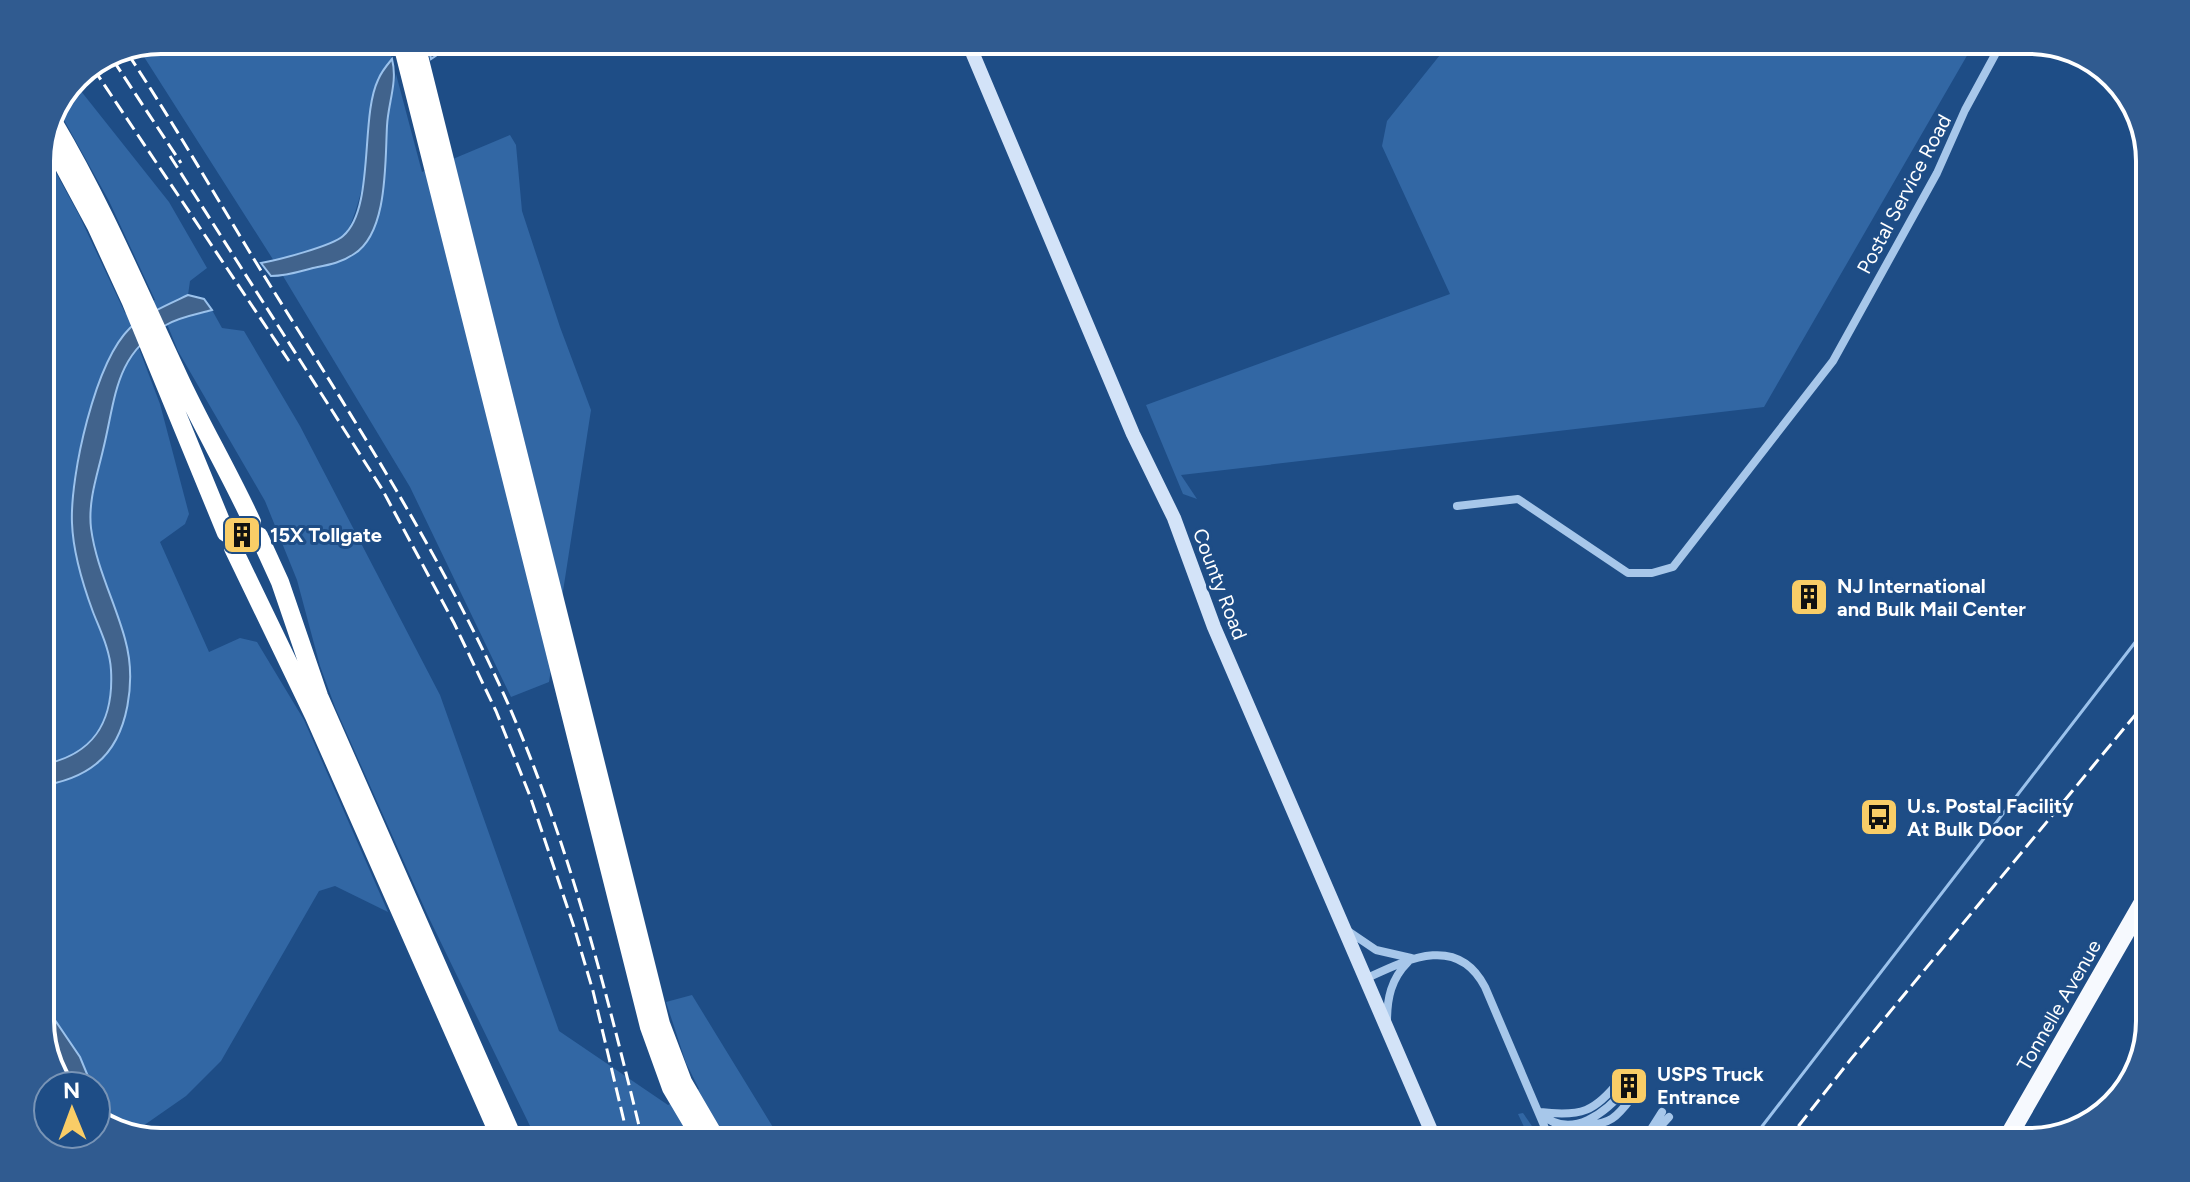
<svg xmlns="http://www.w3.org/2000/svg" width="2190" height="1182" viewBox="0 0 2190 1182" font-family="Figtree,sans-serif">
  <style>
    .green { fill: #3267a4 }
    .water { fill: #41638c; stroke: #9bc2ec; stroke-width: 2 }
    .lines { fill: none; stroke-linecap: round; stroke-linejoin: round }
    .stream { stroke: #9bc2ec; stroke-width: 3 }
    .minor { stroke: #a7c7ea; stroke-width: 8 }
    .secondary { stroke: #d3e3f8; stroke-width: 14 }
    .trunk { stroke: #f6f9fe; stroke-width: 18 }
    .motorway { stroke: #fff; stroke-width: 18 }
    .rail { stroke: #fff; stroke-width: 3; stroke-dasharray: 14 6; stroke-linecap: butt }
    .labels { text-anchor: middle; stroke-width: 6; stroke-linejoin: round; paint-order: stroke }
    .street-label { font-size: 20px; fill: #fff; stroke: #1e4d86 }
    .poi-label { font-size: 20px; font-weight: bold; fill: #fff; stroke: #1e4d86; text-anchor: start }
    .rim { fill: none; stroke: #fff; stroke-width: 4 }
  </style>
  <rect width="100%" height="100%" fill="#1e4d86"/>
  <path class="green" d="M161 40H387L392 59 386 66C380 97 362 218 344 235 335 244 288 258 274 261L139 49Z
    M1452 40H1976L1764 407 1181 475 1197 499 1183 494 1146 405 1450 294 1382 146 1387 121Z
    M396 74 422 172 510 135 516 145 522 211 560 327 591 410 549 682 511 697 410 487 283 276 337 263 382 195 387 124Z
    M73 81 169 202 207 268 190 281 188 295C172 302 141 316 130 328 125 334 122 343 118 349 91 396 69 469 72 523 73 552 83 585 93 612 100 630 110 650 111 670 114 723 93 756 40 765V349L45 348 47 353 52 338 40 325V154L43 149 79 215 125 313 155 300 109 201 59 111Z
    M212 310 222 328 244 331 300 426 440 695 559 1031 668 1105 699 1089 686 1063 666 1002 692 995 782 1142H531L530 1126 428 916 335 707 320 666 297 580 265 501 178 351 167 324Z
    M138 346 160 404 189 514 185 524 160 542 209 652 240 638 257 642 304 720 388 912 335 886 319 891 221 1061 186 1096 130 1135 107 1129 96 1119V1086H92L80 1057 40 998V786L55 784 120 727 127 706 130 686 125 639 97 558 91 527V505L117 385 126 361Z
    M44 1039 70 1086H60Z
    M1523 1113 1543 1142H1531L1518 1114Z"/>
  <path class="water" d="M427 40H459L431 59Z
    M392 59C398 82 388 103 387 126 385 162 388 233 354 254 341 263 328 265 313 268 298 272 286 276 271 276L261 263C278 260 332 246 343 236 375 209 360 117 378 80 381 72 387 65 392 59Z
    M188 295 204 299 212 310C198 314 179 317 166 325 114 355 116 398 103 450 97 476 88 501 91 528 96 567 115 602 125 639 136 678 130 737 96 764 80 777 60 783 40 786V765C93 756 114 723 111 670 110 650 100 630 93 612 83 585 73 552 72 523 70 475 95 362 130 328 145 314 169 304 188 295Z
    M40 998 80 1057 92 1086H70L40 1029Z"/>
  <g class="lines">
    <path class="stream" d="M1750 1142 2150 623"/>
    <path class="minor" d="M1457 506 1518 499 1628 573H1652L1673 567 1833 361 1937 173 1965 110 2003 40
      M1348 931 1376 950 1411 958
      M1365 979C1406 960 1457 933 1485 987L1551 1142
      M1387 1022C1387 998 1391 979 1408 962
      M1540 1112C1581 1117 1595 1112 1620 1080
      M1540 1113C1571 1142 1607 1112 1628 1086
      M1582 1124C1612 1127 1619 1114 1636 1092
      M1647 1141 1669 1117
      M1643 1142 1662 1112"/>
    <path class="secondary" d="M967 40 1133 434 1174 518 1214 627 1436 1142"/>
    <path class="trunk" d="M2005 1142 2150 890"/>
    <path class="motorway" d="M401 40 649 1027 671 1088 703 1142
      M415 40 661 1024 683 1082 718 1142
      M54 123C102 204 138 290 178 375 201 425 229 472 252 522
      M48 137 96 226 131 302 226 533
      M259 536 280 582 319 696 515 1142
      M233 548 314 716 502 1142"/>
    <path class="rail" d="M128 54C177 128 221 206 268 282 354 420 443 557 509 706 570 846 607 994 643 1142
      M113 60 181 163
      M93 68 289 361
      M170 156 382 489 454 623 496 711 530 796 574 927 593 991 629 1142
      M1786 1142 1851 1059 2150 697"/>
  </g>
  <defs>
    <g id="building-square" transform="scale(2)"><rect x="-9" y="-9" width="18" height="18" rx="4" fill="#f9cd67" stroke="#1e4d86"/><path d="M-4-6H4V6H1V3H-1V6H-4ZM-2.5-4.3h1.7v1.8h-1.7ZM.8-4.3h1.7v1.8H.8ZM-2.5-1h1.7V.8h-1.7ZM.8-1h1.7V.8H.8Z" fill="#111"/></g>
    <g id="bus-square" transform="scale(2)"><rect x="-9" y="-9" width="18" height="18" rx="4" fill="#f9cd67" stroke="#1e4d86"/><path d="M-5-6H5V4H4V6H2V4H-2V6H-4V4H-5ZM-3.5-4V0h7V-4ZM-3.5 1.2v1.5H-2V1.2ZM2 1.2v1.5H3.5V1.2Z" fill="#111"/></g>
  </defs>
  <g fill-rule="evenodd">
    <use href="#building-square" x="242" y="535"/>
    <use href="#building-square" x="1809" y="597"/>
    <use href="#bus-square" x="1879" y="817"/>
    <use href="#building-square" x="1629" y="1086"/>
  </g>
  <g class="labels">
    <g class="street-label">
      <text transform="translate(1904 194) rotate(-62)" y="7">Postal Service Road</text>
      <text transform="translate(1220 584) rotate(69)" y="7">County Road</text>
      <text transform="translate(2059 1005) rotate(-60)" y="7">Tonnelle Avenue</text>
    </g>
    <g class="poi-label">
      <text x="270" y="542">15X Tollgate</text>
      <text x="1837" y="593">NJ International<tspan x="1837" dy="23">and Bulk Mail Center</tspan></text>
      <text x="1907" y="813">U.s. Postal Facility<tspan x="1907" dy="23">At Bulk Door</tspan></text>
      <text x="1657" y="1081">USPS Truck<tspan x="1657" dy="23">Entrance</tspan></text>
    </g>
  </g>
  <path d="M0 0H2190V1182H0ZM161 54H2029A107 107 0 0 1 2136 161V1021A107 107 0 0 1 2029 1128H161A107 107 0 0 1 54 1021V161A107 107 0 0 1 161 54Z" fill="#305b90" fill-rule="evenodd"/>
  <path class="rim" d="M161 54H2029A107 107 0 0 1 2136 161V1021A107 107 0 0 1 2029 1128H161A107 107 0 0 1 54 1021V161A107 107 0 0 1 161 54Z"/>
  <g transform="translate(72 1110) rotate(359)"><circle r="38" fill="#1e4d86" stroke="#7894b6" stroke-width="2"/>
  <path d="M0-6L14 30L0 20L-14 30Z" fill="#f9cd67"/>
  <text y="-12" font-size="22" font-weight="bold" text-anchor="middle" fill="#ffffff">N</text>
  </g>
</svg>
